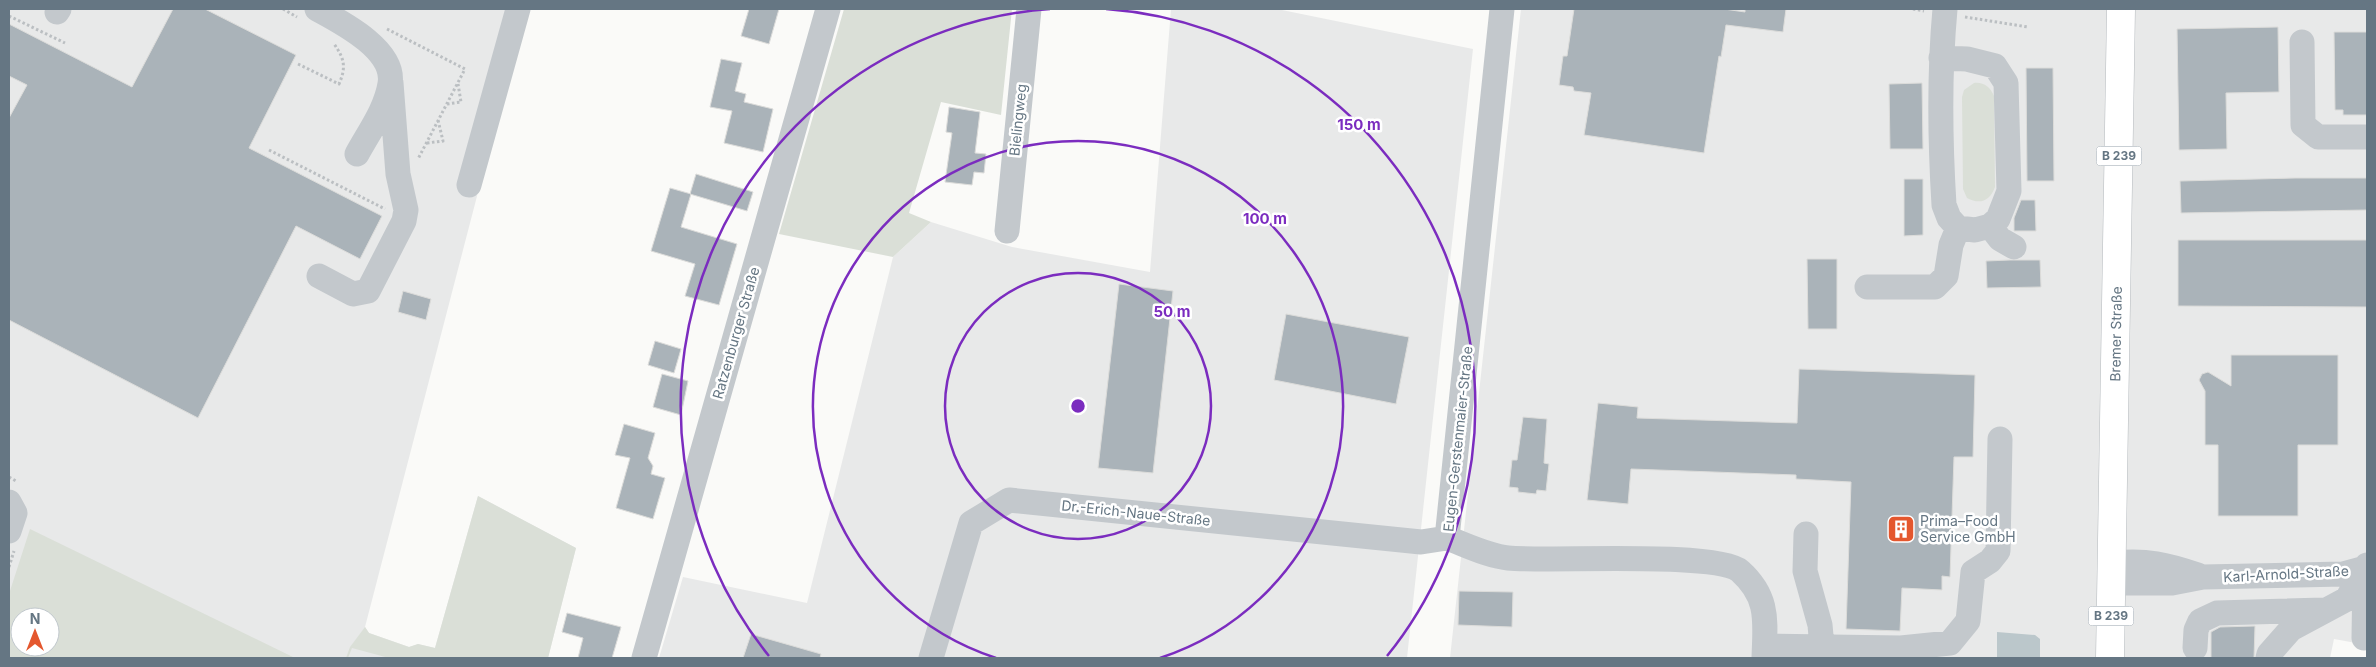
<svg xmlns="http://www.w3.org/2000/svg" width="2376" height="667" viewBox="0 0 2376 667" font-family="Inter,sans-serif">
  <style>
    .built { fill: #e8e9e9; fill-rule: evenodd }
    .green { fill: #dadfd7; fill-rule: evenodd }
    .water { fill: #bbc7cb }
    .building { fill: #aab3b9; stroke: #dcdcda }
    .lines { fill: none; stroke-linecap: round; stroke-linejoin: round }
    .major-casing { stroke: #b5babe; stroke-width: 29 }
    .path { stroke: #bbbfc2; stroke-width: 3; stroke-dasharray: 2.5 2.5; stroke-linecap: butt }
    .minor { stroke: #c3c8cc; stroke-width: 25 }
    .major { stroke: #fff; stroke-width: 28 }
    .ring { fill: none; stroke: #7b2cbf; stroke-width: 2.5 }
    .labels { text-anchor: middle; stroke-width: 5; stroke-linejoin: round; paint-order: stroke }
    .shield { fill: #fff; stroke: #939fa8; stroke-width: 1 }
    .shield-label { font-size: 12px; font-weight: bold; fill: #657683 }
    .street-label { font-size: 14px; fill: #657683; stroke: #fff }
    .poi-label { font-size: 14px; fill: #657683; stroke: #fff; text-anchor: start }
    .centre { fill: #7b2cbf; stroke: #fff; stroke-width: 2.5 }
    .ring-label { font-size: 15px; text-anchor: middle; font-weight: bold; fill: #7b2cbf; stroke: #fff; stroke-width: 5; stroke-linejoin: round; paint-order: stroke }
  </style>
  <rect width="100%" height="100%" fill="#fafaf8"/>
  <path class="built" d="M9 9H530L489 150 365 627 369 633 409 647 418 644 435 648 478 496 576 548 548 658H9ZM20 617H50V647H20Z
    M1171 9H1277L1473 49 1407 658H659L683 577 807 603 893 257 931 222 1012 247 1150 272Z
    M1521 9H2367V645L2334 639 2330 658H1450Z"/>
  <path class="green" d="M844 9H1012L1001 115 941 102 909 213 931 222 893 257 779 234Z
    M1974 83C1984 82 1990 87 1994 96L1995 187C1990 201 1980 205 1967 198L1963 189 1962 97 1964 90Z
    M478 496 576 548 548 658H389L352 648 348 658H346L350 647 365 627 369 633 409 647 418 644 435 648Z
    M30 529 295 658H9V594ZM20 617H50V647H20Z"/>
  <path class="water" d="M1997 632 2035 635 2040 639V658H1997Z"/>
  <path class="building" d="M173 9H205L296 55 249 148 382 216 360 259 296 226 198 418 9 320V118L27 85 9 76V24L132 87Z
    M749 9H779L769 44 741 36Z
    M1574 9H1724L1745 12V9H1786L1783 32 1726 25 1721 57 1719 56 1704 153 1584 135 1591 93 1574 91 1573 87 1559 85 1563 56H1567Z
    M2278 27 2279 92 2226 93 2227 149 2179 150 2177 29Z
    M2334 32H2367V115H2343V110H2335Z
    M721 59 742 63 735 91 746 94 744 102 773 109 763 152 724 143 732 111 710 107Z
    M2026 68H2053L2054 181H2027Z
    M1922 83 1923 149H1890L1889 84Z
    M949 107 980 112 975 153 986 154 984 173 974 172 972 185 945 182 952 133 946 132Z
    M696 174 753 192 747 211 690 194Z
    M2295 178H2367V210L2181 213 2180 181Z
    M1904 179H1923V235L1904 236Z
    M670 188 691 194 681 227 737 244 719 305 685 296 695 264 651 251Z
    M2021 200H2035L2036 231H2014V218Z
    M2178 240H2367V307L2178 306Z
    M1807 259H1837V329H1808Z
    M2010 260H2040L2041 287 1987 288 1986 261Z
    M1119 284 1173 291 1153 473 1098 468Z
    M403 291 431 299 426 320 398 312Z
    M1286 314 1409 337 1396 404 1274 380Z
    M655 341 681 349 674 373 648 365Z
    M2231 355H2338V445H2298V516H2218V445H2205V391L2199 380 2202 374 2208 372 2231 386Z
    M1799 369 1975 375 1973 457H1954L1950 577 1942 576V590L1902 588 1900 631 1846 629 1851 482 1796 479V475L1631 469 1628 504 1587 500 1598 403 1638 407 1637 418 1797 423Z
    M662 374 688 381 681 415 653 407Z
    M1523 417 1547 419 1544 463 1549 464 1546 491 1537 490 1536 494 1518 492V488L1509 487 1512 460H1517Z
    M624 424 655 433 648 458 653 466 651 474 665 478 653 519 616 508 630 458 615 455Z
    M1459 591 1513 592 1512 627 1458 625Z
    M567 613 621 627 612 658H578L583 638 562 632Z
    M2255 626 2254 658H2211V632L2220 627Z
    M751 634 821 654 820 658H743Z"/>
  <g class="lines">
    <g class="major-casing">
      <path id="major" d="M2110 658 2121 9"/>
    </g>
    <path class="path" d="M283 9 297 17
      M1913 9 1924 11
      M9 16 65 43
      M1965 17 2028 27
      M387 29 465 69 418 159
      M298 64 339 84C346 68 345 59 334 44
      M447 104 461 102 458 84
      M427 143 443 141 438 120
      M269 150 385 209
      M9 477 16 481
      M9 567 14 551"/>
    <path class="minor" d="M317 9C341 22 396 50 390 84 386 109 369 132 357 154
      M57 12 59 9
      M2302 42 2303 125 2318 137H2367
      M1941 58 1967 59 1995 66 2006 83 2009 191 1998 219 1990 226 1975 230 1958 228 1949 218 1944 205C1940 140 1939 74 1945 9
      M469 185 518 9
      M1990 226 2000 239 2014 247
      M1007 231 1029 9
      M319 276 353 294 368 291 404 221 406 210 398 174 391 83
      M1867 287H1935L1946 276 1951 245 1958 228
      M9 502 15 513 9 531
      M1806 534 1805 571 1820 625 1822 647
      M1447 538 1502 9
      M1447 538C1466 545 1488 556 1508 558 1549 562 1716 551 1740 571 1770 598 1765 622 1764 658
      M2113 563C2148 560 2165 564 2198 575
      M2112 583H2172L2203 577 2343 574 2365 568 2367 565
      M2364 638 2365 570
      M1765 646 1901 648 1950 643 1968 621 1973 572 1990 561 1998 551 2000 439
      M2195 648 2196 630 2200 621 2217 613 2324 610
      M644 658 828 9
      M931 658 971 523 1009 500 1421 542 1447 538
      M2268 658 2269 654 2291 629 2347 599 2365 568"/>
    <use href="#major" class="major"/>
  </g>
  <g class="ring">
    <circle cx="1078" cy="406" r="133"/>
    <path d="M996 658A265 265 0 1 1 1160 658"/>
    <path d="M769 656A398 398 0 0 1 1050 9M1106 9A398 398 0 0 1 1387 656"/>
  </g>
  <defs>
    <g id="building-square" transform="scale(1.4375)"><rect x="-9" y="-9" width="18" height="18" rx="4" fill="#e4572e" stroke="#fff"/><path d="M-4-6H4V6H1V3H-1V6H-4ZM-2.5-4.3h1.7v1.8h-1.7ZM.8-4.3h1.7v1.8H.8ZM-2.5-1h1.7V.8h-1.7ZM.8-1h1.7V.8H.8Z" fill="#fff"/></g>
  </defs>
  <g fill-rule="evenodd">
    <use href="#building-square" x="1901" y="529"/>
  </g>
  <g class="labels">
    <g class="shield">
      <rect x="2096.5" y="146.5" width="45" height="19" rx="4"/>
      <rect x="2088.5" y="606.5" width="45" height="19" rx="4"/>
    </g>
    <g class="shield-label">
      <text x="2119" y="160">B 239</text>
      <text x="2111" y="620">B 239</text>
    </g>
    <g class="street-label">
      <text transform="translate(1018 120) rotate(-84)" y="5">Bielingweg</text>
      <text transform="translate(736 333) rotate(-74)" y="5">Ratzenburger Straße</text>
      <text transform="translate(2116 334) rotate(-89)" y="5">Bremer Straße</text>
      <text transform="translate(1458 439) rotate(-84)" y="5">Eugen-Gerstenmaier-Straße</text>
      <text transform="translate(1136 513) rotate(6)" y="5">Dr.-Erich-Naue-Straße</text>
      <text transform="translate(2286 574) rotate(-3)" y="5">Karl-Arnold-Straße</text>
    </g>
    <g class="poi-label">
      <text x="1920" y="526">Prima–Food<tspan x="1920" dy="16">Service GmbH</tspan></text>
    </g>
  </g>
  <circle cx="1078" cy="406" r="8" class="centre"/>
  <g class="ring-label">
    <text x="1359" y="130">150 m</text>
    <text x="1265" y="224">100 m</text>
    <text x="1172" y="317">50 m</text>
  </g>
  <rect width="2376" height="667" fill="none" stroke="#657683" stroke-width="20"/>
  <g transform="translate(35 632)"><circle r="24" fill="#ffffff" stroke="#c1c8cd"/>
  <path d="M0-4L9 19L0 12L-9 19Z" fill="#e4572e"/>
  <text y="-8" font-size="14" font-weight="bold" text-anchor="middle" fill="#657683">N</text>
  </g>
</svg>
